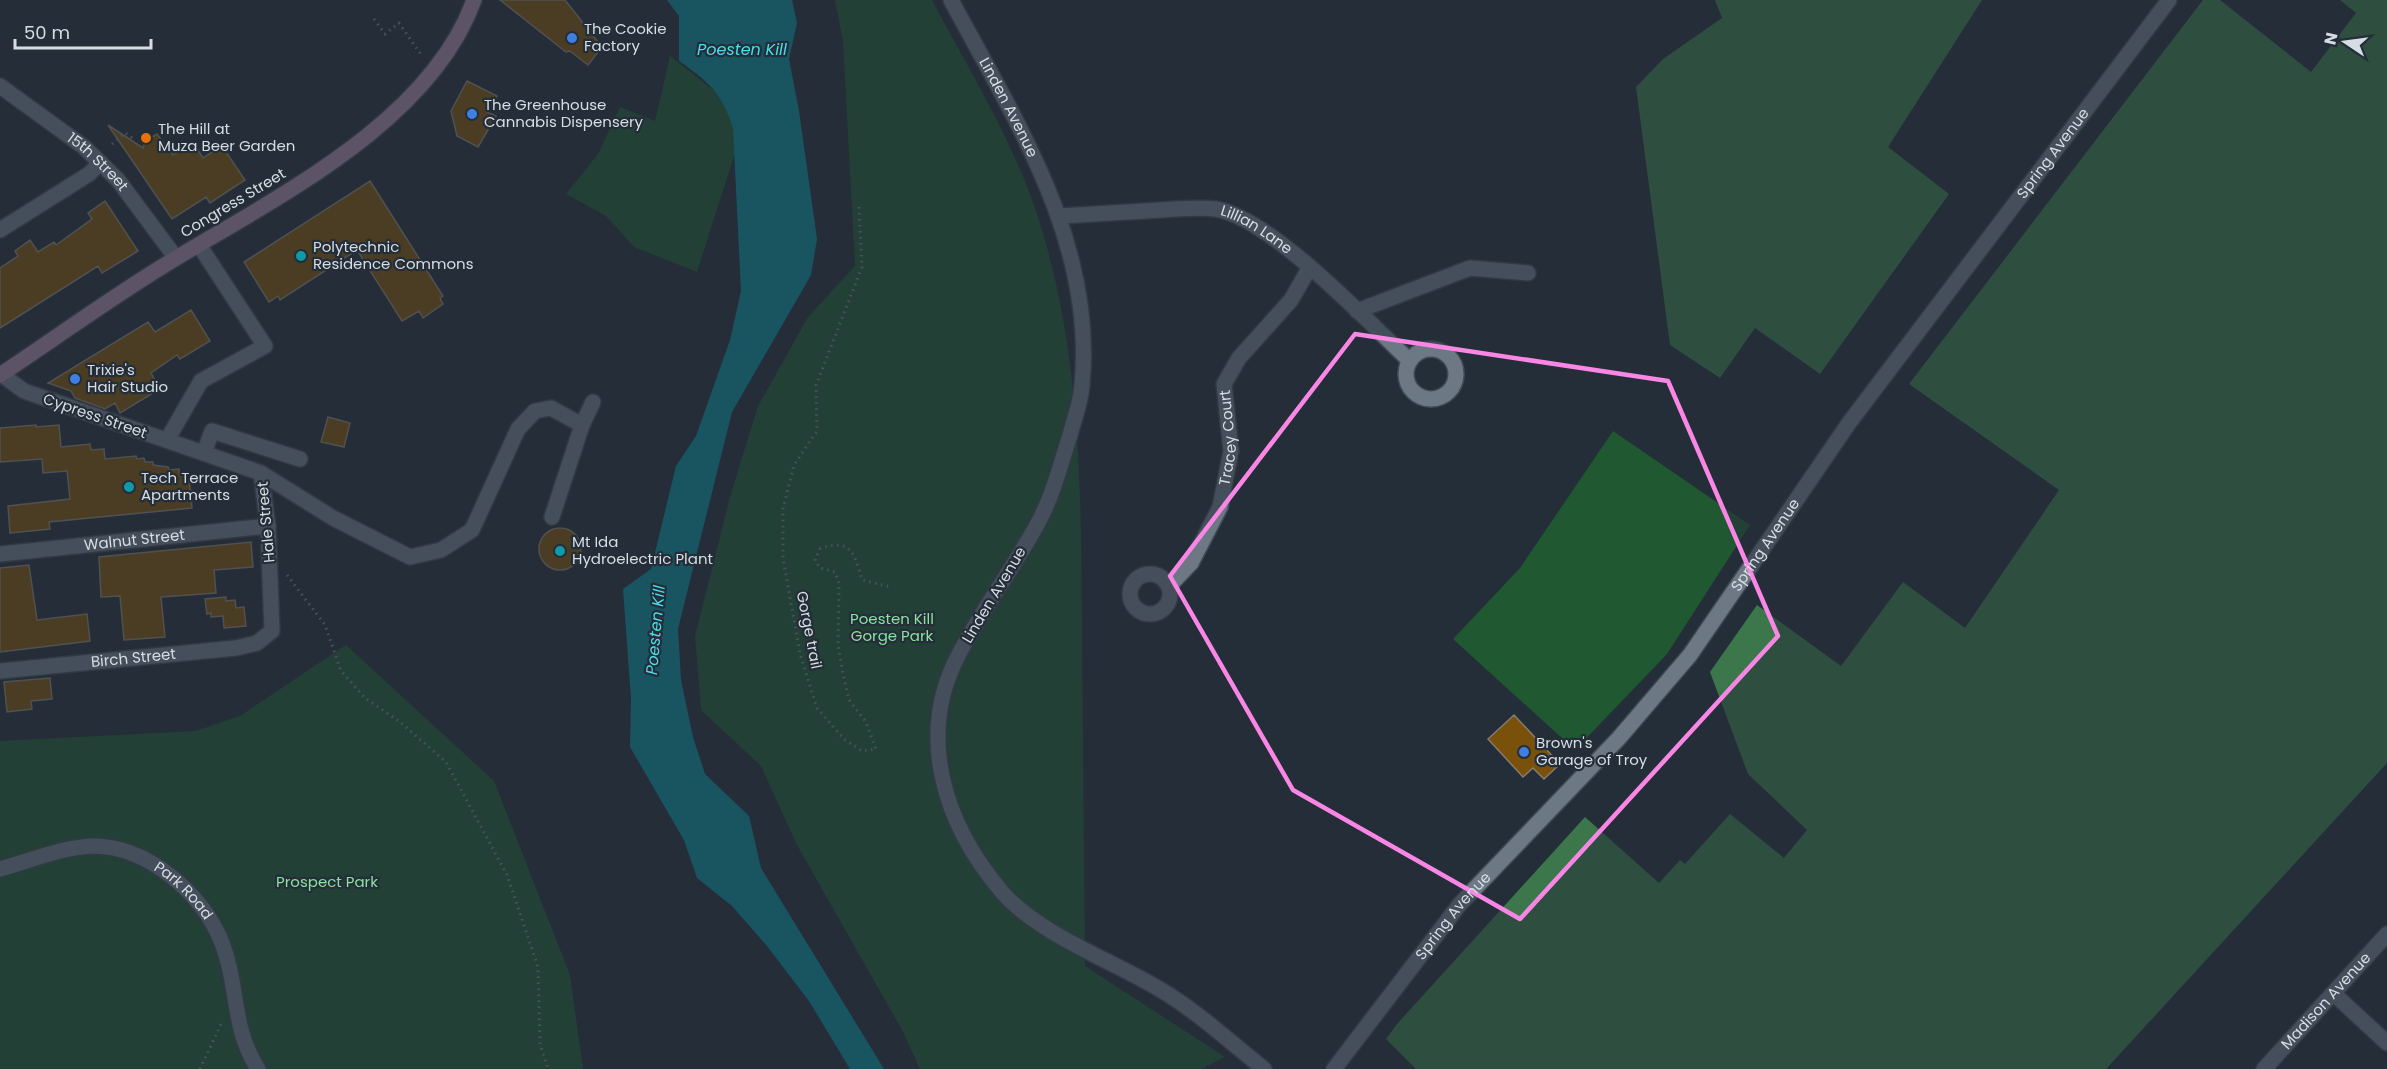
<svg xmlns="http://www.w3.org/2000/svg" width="2387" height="1069" viewBox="0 0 2387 1069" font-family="Poppins,sans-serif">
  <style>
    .green { fill: #205831 }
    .forest { fill: #3b774b }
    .water { fill: #0c8590 }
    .building { fill: #79510b; stroke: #857b6e; stroke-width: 1.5 }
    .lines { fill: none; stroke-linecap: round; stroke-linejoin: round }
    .minor-casing { stroke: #414a53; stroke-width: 18 }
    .major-casing { stroke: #414a53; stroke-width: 18 }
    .path { stroke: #767f88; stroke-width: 3; stroke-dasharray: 1.5 4.5; stroke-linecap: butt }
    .minor { stroke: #6d7885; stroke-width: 15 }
    .major { stroke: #a282a1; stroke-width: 15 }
    .marked { fill: none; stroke: #fb86e4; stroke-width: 4.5; stroke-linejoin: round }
    .shop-dot { fill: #3f7fe0; stroke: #242e39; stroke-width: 2 }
    .food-dot { fill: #e8710a; stroke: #242e39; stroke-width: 2 }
    .culture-dot { fill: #0f9aa8; stroke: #242e39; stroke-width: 2 }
    .labels { text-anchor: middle; stroke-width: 4.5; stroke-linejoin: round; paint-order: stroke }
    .poi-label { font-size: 15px; fill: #d6dde3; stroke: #242e39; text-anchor: start }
    .street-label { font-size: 15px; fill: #d6dde3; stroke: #242e39 }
    .park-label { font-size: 15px; fill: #8be19f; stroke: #242e39 }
    .water-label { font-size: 16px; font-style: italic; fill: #49deed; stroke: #242e39 }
  </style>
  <rect width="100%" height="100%" fill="#242e39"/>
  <path class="green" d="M835 0H932C968 68 1011 137 1036 211 1081 346 1081 485 1082 626 1083 739 1084 853 1085 966L1225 1057 1201 1069H920L902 1030 797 845 761 766 701 710 695 636 730 497 758 406 808 317 855 266 843 41Z
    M670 56 744 114 741 134 697 272 634 247 606 216 566 194 598 154 620 107 655 121Z
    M1613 431 1750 525 1667 654 1575 750 1453 639 1520 568Z
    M346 645 494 781 570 975 583 1069H0V741L196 731 240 716Z"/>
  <path class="forest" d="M1715 0H1982L1888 147 1949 194 1820 374 1755 328 1720 378 1670 345 1636 87 1663 59 1722 18Z
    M2203 0H2220L2311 72 2356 13 2340 0H2387V763L2106 1069H1416L1386 1039 1397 1024 1585 817 1659 883 1680 860 1685 864 1730 814 1784 858 1807 830 1748 774 1710 672 1757 605 1841 666 1903 582 1965 628 2059 490 1909 384Z"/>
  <path class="water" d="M667 0H792L797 23 789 59 799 111 817 239 811 275 732 412 678 629 681 680 693 737 705 774 749 816 761 868 884 1069H850L809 1001 767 946 732 906 697 878 684 840 630 747 631 699 623 589 651 569 676 466 696 436 730 340 741 291 733 128C722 93 709 82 679 61V16Z"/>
  <path class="building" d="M500 0H565L602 47 588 65 570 51 566 52Z
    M467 81 497 96 487 112 496 116 478 147 457 136 451 111Z
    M108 125 143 148 146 136 152 137 157 134 173 155 193 142 203 158 222 146 245 180 210 203 206 197 172 219Z
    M370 181 443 296 440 298 443 304 423 318 419 311 402 321 357 250 280 300 278 296 269 302 244 262Z
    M105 201 138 251 102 273 98 266 0 328V268L18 256 15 251 30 240 38 252 54 242 56 245 92 219 88 213Z
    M191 310 210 341 180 359 177 355 151 373 160 389 120 413 115 403 105 409 75 398 71 391 48 383 148 322 155 332Z
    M328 417 350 423 344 447 321 442Z
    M36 425V427L59 425 61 447 90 444 91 450 104 449 105 459 136 456 137 459 144 458 145 462H153V465L168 467 169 470 179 469V473L184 472V476L189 477 192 508 49 522 50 529 10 533 8 506 70 499 67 471 43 473 42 459 0 462V428Z
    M539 549a21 21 0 1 1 42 0a21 21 0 1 1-42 0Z
    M251 542 253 567 214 570 216 593 161 597 165 637 124 640 120 596 101 597 99 557Z
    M29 565 37 620 87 614 90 641 0 652V568Z
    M226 597V601L235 600 236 608 244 607 246 626 224 628 223 616 211 617V613L207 614 205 599Z
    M50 678 52 699 31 701 32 709 7 712 4 682Z
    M1514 715 1560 764 1544 779 1533 768 1523 777 1488 739Z"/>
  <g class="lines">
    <g class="minor-casing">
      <g id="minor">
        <path id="s1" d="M951 0C1015 120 1096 243 1082 385 1081 402 1074 419 1070 435 1061 463 1053 495 1039 521 1015 566 983 608 959 654 915 736 945 825 1002 892 1038 934 1113 961 1161 990 1198 1012 1230 1042 1264 1069"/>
        <path id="s2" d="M0 86 84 147 118 180 176 258"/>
        <path id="s3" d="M1060 216C1094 214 1127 212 1161 210 1179 209 1198 207 1216 209 1272 219 1367 321 1410 361"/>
        <path d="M0 230 89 174 100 163"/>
        <path d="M1357 311 1470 268 1528 273"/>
        <circle cx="1431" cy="374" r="25"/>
        <path d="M582 425 593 402"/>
        <path d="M167 440 201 381 265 346 199 245"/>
        <path d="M204 453 212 431 300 459"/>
        <path d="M261 473 333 518 410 557 441 550 472 530 518 429 535 411 551 408 582 425 552 517"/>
        <path id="s4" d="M0 554 268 526"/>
        <circle cx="1150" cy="594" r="20"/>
        <path id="s5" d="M1169 586 1191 563 1220 507 1231 451 1224 384 1239 358 1291 300 1310 267"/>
        <path id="s6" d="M0 671 236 648 257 643 272 631 268 526 261 473 24 391 1 374"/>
        <path id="s7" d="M0 869C29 861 63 847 93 846 148 846 203 894 222 943 239 986 231 1027 258 1069"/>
        <path d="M2334 994 2387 1043"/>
        <path id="s8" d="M1334 1069 1460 904 1619 738 1690 655 1849 423 2169 0"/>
        <path id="s9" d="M2264 1069 2387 934"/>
      </g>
    </g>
    <g class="major-casing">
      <path id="major" d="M0 375C59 336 117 293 178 257 281 195 431 120 474 0"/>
    </g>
    <path class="path" d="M374 19 385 34 399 23 422 56
      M112 144 125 133 134 139
      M859 207 862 267 816 385 817 431 794 465 783 509V558L800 654 817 708 844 739 862 751 876 749 866 722 849 700 843 674 838 645 839 583 835 572 820 568 815 560 820 549C850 537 855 554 862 580L890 587
      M287 575 325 625 341 671 365 698 400 722 446 762 507 875 538 967 540 1044 548 1069
      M200 1069 222 1022"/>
    <use href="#minor" class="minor"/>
    <use href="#major" class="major"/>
  </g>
  <path d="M0 0H2387V1069H0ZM1355 334 1668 381 1778 636 1520 919 1293 790 1170 576Z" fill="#242e39" fill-opacity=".55" fill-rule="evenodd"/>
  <path class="marked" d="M1355 334 1668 381 1778 636 1520 919 1293 790 1170 576Z"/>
  <g class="shop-dot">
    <circle cx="572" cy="38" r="6"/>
    <circle cx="472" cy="114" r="6"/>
    <circle cx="75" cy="379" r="6"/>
    <circle cx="1524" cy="752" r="6"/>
  </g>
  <circle class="food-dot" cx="146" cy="138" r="6"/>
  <g class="culture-dot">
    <circle cx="301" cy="256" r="6"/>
    <circle cx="129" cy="487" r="6"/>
    <circle cx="560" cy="551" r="6"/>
  </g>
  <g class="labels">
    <g class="poi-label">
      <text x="584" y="34">The Cookie<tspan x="584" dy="17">Factory</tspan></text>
      <text x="484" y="110">The Greenhouse<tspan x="484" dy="17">Cannabis Dispensery</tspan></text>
      <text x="158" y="134">The Hill at<tspan x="158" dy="17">Muza Beer Garden</tspan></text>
      <text x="313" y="252">Polytechnic<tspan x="313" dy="17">Residence Commons</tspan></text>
      <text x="87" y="375">Trixie's<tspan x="87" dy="17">Hair Studio</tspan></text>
      <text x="141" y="483">Tech Terrace<tspan x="141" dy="17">Apartments</tspan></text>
      <text x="572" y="547">Mt Ida<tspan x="572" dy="17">Hydroelectric Plant</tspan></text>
      <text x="1536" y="748">Brown's<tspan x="1536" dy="17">Garage of Troy</tspan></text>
    </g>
    <g class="street-label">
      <text dy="5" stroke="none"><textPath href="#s1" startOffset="122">Linden Avenue</textPath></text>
      <text dy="5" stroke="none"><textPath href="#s8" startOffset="1166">Spring Avenue</textPath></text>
      <text dy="5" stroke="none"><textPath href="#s2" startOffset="124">15th Street</textPath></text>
      <text transform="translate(233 203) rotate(-31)" y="5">Congress Street</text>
      <text dy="5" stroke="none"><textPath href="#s3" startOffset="202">Lillian Lane</textPath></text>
      <text transform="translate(95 416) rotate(19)" y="5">Cypress Street</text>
      <text dy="5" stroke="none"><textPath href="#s5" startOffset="165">Tracey Court</textPath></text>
      <text transform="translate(266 522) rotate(-95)" y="5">Hale Street</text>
      <text dy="5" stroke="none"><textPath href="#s4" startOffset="135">Walnut Street</textPath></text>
      <text dy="5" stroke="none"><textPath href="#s8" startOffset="680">Spring Avenue</textPath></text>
      <text transform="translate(994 595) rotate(-59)" y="5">Linden Avenue</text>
      <text transform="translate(809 630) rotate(79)" y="5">Gorge trail</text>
      <text dy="5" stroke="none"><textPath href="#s6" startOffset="134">Birch Street</textPath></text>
      <text dy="5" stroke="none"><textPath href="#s7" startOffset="200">Park Road</textPath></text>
      <text dy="5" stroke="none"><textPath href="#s8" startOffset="194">Spring Avenue</textPath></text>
      <text dy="5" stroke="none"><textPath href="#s9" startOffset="92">Madison Avenue</textPath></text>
    </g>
    <g class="park-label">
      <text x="892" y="624">Poesten Kill<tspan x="892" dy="17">Gorge Park</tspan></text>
      <text x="327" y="887">Prospect Park</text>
    </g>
    <g class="water-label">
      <text x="742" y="55">Poesten Kill</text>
      <text transform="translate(655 630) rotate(-85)" y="6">Poesten Kill</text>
    </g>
  </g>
  <g transform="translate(2345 42) rotate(283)" stroke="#242e39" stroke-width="4.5" paint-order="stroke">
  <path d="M0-4.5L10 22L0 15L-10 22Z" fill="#d6dde3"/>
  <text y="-9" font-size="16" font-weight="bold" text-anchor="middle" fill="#d6dde3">N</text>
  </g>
  <path d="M15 39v9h136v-9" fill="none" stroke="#d6dde3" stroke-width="3"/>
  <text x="24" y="39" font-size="18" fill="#d6dde3" stroke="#242e39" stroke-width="4.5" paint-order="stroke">50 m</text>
</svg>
